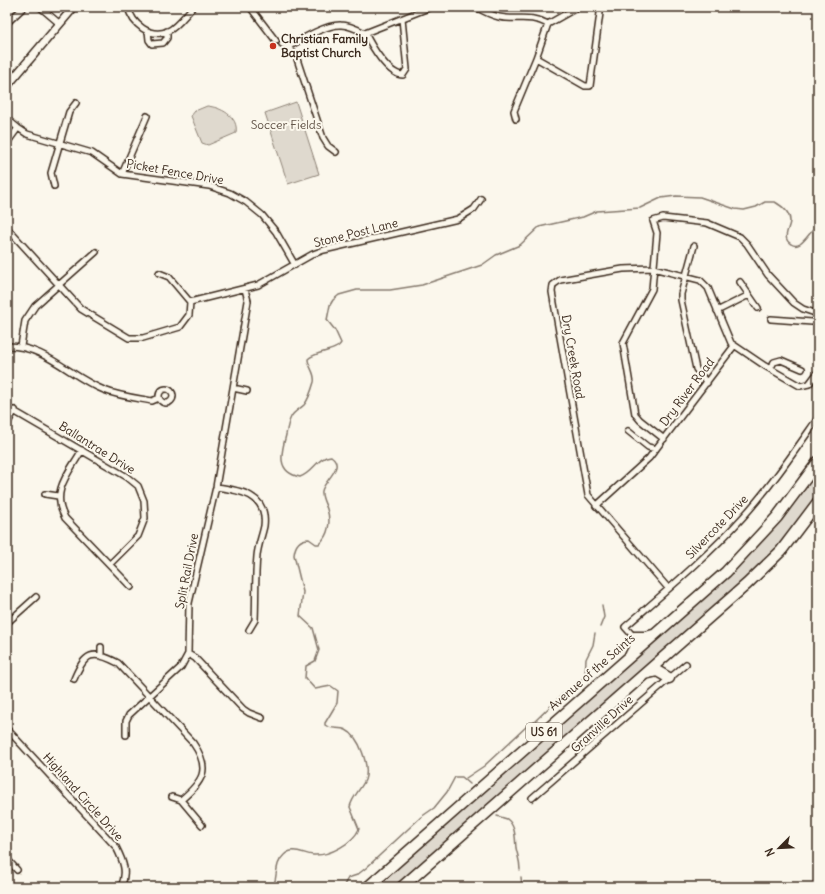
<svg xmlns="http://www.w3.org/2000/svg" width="825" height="894" viewBox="0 0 825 894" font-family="Delius,sans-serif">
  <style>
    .green { fill: #dfd9ce; stroke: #8d8276 }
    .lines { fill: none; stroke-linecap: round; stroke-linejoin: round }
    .stream { stroke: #85796d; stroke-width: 1.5 }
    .street-casing { stroke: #3b2a1e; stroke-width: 8 }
    .secondary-casing { stroke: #3b2a1e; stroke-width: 10 }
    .highway-casing { stroke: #3b2a1e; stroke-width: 13 }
    .street { stroke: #fbf7ec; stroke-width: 5 }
    .secondary { stroke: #fbf7ec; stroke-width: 7 }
    .highway { stroke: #fbf7ec; stroke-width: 10 }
    .poi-dot { fill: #c8321e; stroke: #fbf7ec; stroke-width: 1.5 }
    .labels { text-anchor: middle; stroke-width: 4; stroke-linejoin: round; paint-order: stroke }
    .shield { fill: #fbf7ec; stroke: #75685c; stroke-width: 1 }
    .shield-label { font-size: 11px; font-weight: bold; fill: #3b2a1e }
    .poi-label { font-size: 12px; font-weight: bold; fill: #3b2a1e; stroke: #fbf7ec; text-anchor: start }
    .park-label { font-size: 12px; fill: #64564a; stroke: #fbf7ec }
    .street-label { font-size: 12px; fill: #3b2a1e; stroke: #fbf7ec }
  </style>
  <rect width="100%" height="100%" fill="#fbf7ec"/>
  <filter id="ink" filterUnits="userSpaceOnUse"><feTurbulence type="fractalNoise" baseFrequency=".025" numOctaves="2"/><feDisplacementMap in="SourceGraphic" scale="8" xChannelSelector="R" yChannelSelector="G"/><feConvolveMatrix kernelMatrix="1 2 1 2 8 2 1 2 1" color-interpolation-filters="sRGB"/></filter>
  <g filter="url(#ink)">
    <path class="green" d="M296 102 319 174 288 184 265 113Z
      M207 106C220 107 239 116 236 133L208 145 202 143 191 116 195 111Z
      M818 467V494L781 543 742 582 397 887H373L662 634Z"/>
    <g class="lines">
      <path class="stream" d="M600 627 604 617 602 605
        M466 778 484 766 526 727 533 723 562 695 573 688 585 676 586 659 593 645 595 633
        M497 816 507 819C516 826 515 838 516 848 518 857 520 861 520 870
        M521 877 522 887
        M273 887C278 877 274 864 284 855 293 846 303 854 313 855 330 856 353 843 359 829L350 807C352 797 361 789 365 780 370 766 359 736 346 730 339 727 331 730 325 725V723L337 703 338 691 331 686 315 689 305 678 306 666 315 661 319 650 313 628 300 616 303 592 294 555C295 545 299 539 309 539L316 544H319C329 535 331 521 327 509 325 503 321 497 322 491 324 480 346 467 331 456 317 457 313 473 300 477 276 472 281 453 286 435 287 429 288 423 291 417 294 411 300 409 304 405 309 399 312 389 314 382 316 373 308 367 308 359 316 351 336 352 341 343L335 330 327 320 330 305 333 300 339 295 357 290H390L422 285 482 265 496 255 520 245 539 227 583 217 597 211 640 208 661 198 676 196 700 197 735 209 744 210 756 207 765 202H775C782 206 790 212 790 221 790 228 781 238 791 244 794 246 797 246 800 244 807 239 810 231 818 226
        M343 887 348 878 357 875 366 868 421 817 434 808 447 792 455 777H462L470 784"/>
      <g class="street-casing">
        <path id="street" d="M40 7 60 24
          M128 7C132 24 150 39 168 31 177 27 186 14 193 7
          M250 7 276 41
          M476 7C483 11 490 15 499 17 518 21 528 14 548 24
          M7 23 24 7
          M548 24 536 58 585 86H590L600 13 599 7
          M548 24 578 7
          M148 31 149 40 152 44 163 43 167 38V31
          M365 33C371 45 388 75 403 75L407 69 402 19
          M282 44 288 47 296 56 323 138 328 146 336 152
          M288 47C300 40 326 24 341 25 349 25 357 29 365 33L431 7
          M7 119 18 128 27 134 92 153 122 174 209 186 230 193 246 202 262 215 276 232 295 265
          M516 119 514 111 536 58
          M7 143 18 128
          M122 174 147 116
          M54 186 51 173 69 112 76 103
          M7 228 81 309 129 338H143L180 327 189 315 190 302 169 277 159 273
          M694 246 681 294V300L696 369 707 383
          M740 282 749 295
          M190 302 258 285 313 254 324 250 458 219 474 209 481 199
          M717 311 749 295 758 308
          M771 319 812 322 818 320
          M7 346C44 345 71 377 104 390 119 396 136 398 152 401L159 398
          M21 346 25 321 35 306 96 252
          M770 369 774 362 781 360 802 369
          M233 388 247 391
          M159 396a7 7 0 1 1 14 0a7 7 0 1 1-14 0Z
          M7 407 127 477 138 486 144 501 145 518 138 536 110 564
          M7 424 15 410
          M628 431 648 447 656 449
          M664 439 640 420 635 414 623 343 652 289 657 233 653 221 663 218 707 223 740 237 747 244 768 275 794 303 803 309 815 313 818 317
          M82 450C69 473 50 491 65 518L131 587
          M216 487C239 490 268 494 264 526 262 536 258 545 257 556 255 577 256 599 255 620L249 630
          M45 494 58 496
          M596 506 649 458 734 346
          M668 588 588 495 552 292 553 285 560 280 623 269 653 268 700 280 708 288 731 343 765 366 800 386 809 384 818 372
          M7 623 36 597
          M634 637 625 627C665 592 707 557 743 517 771 486 794 452 818 418
          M188 654 195 658 243 709 249 713 262 718
          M101 656V647
          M74 679C85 653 92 649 118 663L193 743C212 770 202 782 181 800L202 825
          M7 729 116 847C123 861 128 872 121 887
          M126 735V721L129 715 181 667 188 654 189 603 216 487 248 301 245 289
          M172 797 181 800
          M532 798 686 664
          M7 859 17 870"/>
      </g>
      <g class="secondary-casing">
        <path id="secondary" d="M7 86 74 7"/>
      </g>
      <g class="highway-casing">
        <path id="highway" d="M631 654 636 645 634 637H646L653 635
          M645 674 657 671 669 678
          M368 887 726 572 777 517 818 462
          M402 887 747 584 781 551 818 502"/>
      </g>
      <use href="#street" class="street"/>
      <use href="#secondary" class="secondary"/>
      <use href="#highway" class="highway"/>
    </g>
  </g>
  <circle class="poi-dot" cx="273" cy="46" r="4"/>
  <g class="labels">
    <rect class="shield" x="526" y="723" width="36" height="18" rx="3"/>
    <g class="shield-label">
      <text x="544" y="736">US 61</text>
    </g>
    <g class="poi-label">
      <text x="281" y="43">Christian Family<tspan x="281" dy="14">Baptist Church</tspan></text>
    </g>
    <g class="park-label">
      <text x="286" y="129">Soccer Fields</text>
    </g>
    <g class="street-label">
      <text transform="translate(175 172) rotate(10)" y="4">Picket Fence Drive</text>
      <text transform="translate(356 233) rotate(-14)" y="4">Stone Post Lane</text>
      <text transform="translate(573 357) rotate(80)" y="4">Dry Creek Road</text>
      <text transform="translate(687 392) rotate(-53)" y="4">Dry River Road</text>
      <text transform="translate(97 448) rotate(32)" y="4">Ballantrae Drive</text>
      <text transform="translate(717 527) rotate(-46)" y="4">Silvercote Drive</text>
      <text transform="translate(187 571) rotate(-79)" y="4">Split Rail Drive</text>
      <text transform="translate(592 672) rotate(-41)" y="4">Avenue of the Saints</text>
      <text transform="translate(602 724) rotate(-42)" y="4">Granville Drive</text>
      <text transform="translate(83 797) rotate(48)" y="4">Highland Circle Drive</text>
    </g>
  </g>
  <rect width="825" height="894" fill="none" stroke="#fbf7ec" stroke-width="24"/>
  <rect x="12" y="12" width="801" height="870" fill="none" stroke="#3b2a1e" stroke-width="1.5" filter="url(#ink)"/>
  <g transform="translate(779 848) rotate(246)" stroke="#fbf7ec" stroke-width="3" paint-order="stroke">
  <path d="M0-3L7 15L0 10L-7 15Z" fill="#3b2a1e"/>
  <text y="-6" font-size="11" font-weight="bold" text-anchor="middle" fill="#3b2a1e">N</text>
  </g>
</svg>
